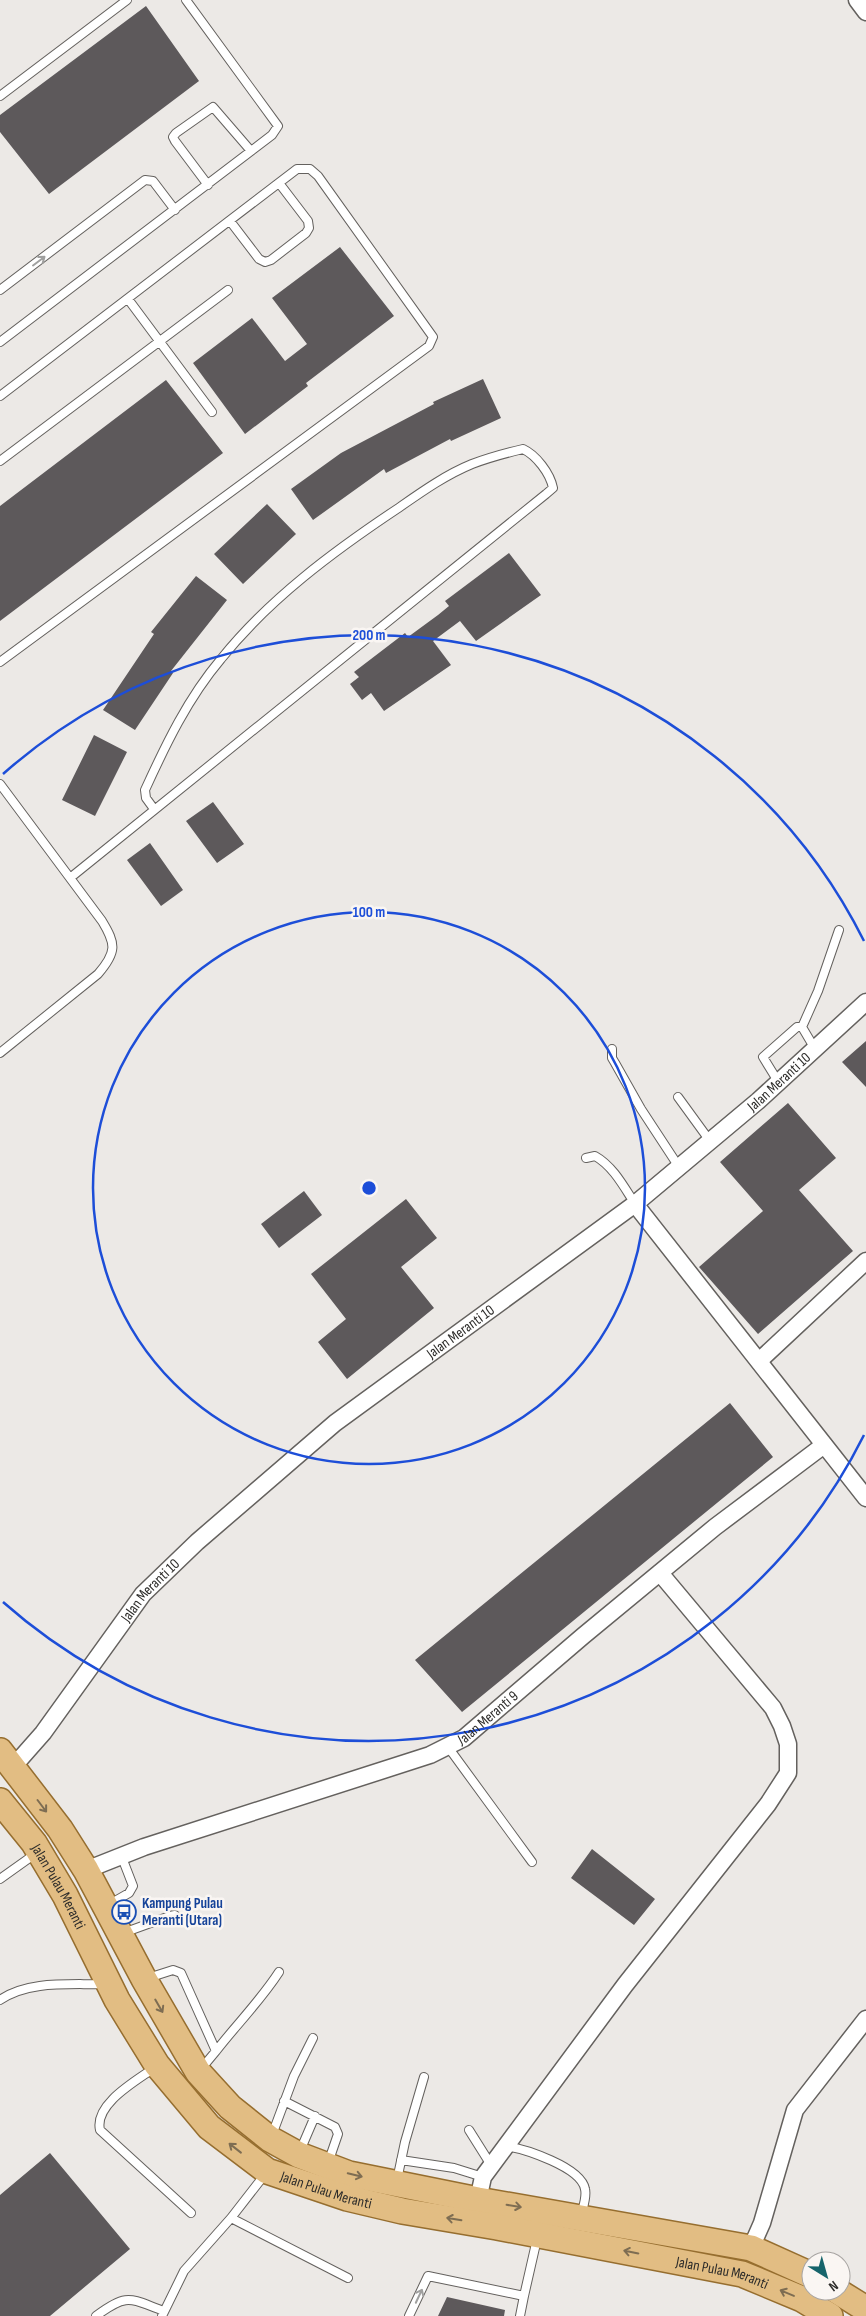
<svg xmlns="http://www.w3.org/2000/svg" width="866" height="2316" viewBox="0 0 866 2316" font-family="'Sofia Sans Condensed',sans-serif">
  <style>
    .building { fill: #5d595b }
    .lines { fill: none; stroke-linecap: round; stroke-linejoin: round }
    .service-casing { stroke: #64615e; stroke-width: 10 }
    .minor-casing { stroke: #64615e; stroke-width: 19 }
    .primary-casing { stroke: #966e2f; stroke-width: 28 }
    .service { stroke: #fff; stroke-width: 8 }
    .minor { stroke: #fff; stroke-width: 16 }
    .primary { stroke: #e2bd83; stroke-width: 25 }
    .oneway { stroke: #a0a09f }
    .oneway2 { stroke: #7e6d52 }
    .ring { fill: none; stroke: #1d4ed8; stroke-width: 2.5 }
    .labels { text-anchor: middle; stroke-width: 5; stroke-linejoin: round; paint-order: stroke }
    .street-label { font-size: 15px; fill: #2d2c2a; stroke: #faf6f3 }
    .transit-label { font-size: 15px; font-weight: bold; fill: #164399; stroke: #faf6f3; text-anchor: start }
    .centre { fill: #1d4ed8; stroke: #faf6f3; stroke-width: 2.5 }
    .ring-label { font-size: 15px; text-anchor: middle; font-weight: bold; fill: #1d4ed8; stroke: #faf6f3; stroke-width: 5; stroke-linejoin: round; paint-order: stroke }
  </style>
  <rect width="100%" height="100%" fill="#ece9e6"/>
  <path class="building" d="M146 6 199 81 49 194 0 132V115Z
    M340 247 394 316 306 383 308 386 245 434 193 363 252 318 285 361 307 344 272 298Z
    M483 379 501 418 451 441 450 439 386 473 384 469 313 520 291 489 341 453 434 404 433 402Z
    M166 380 223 453 0 621V506Z
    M267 504 296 534 243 584 214 554Z
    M509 553 541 595 476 641 460 621 433 641 451 665 384 711 371 693 362 700 350 684 359 677 354 672 405 633 408 637 438 615 449 606 445 601Z
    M196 576 227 600 171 671 173 673 135 730 103 710 154 634 151 632Z
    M94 735 127 752 95 816 62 800Z
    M213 802 244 844 217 863 186 821Z
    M150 843 183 890 161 906 127 860Z
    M866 1041V1087L842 1062Z
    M788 1103 836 1158 799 1190 853 1251 758 1334 699 1267 763 1211 720 1162Z
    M304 1191 322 1215 279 1248 261 1224Z
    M406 1199 437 1238 401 1267 434 1308 347 1379 318 1342 346 1319 311 1274Z
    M730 1403 773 1457 462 1712 415 1660Z
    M592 1849 655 1899 634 1925 571 1878Z
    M50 2153 130 2249 50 2316H0V2195Z
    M447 2297 505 2310 504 2316H438Z"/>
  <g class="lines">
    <g class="service-casing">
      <path id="service" d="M0 96 127 0
        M208 185 175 141 173 137 176 133 213 107 251 151
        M230 221 259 259 265 262 271 260 306 233 309 228 308 221 279 183
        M0 290 145 180 153 181 175 210
        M128 299 212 412
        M0 342 272 135 278 126 186 0
        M0 396 297 169H310L318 176 433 337 429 346 0 662
        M0 461 228 290
        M0 784 102 921C116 944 117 952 98 974L0 1053
        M70 878 546 494 553 488C550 473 536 455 523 449 506 453 488 458 472 464 445 475 420 493 397 509 334 551 269 599 221 659 188 698 166 744 145 790L146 798 154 809
        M612 1049V1058L615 1063 641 1109 679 1167
        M815 1049 802 1027 818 991 839 930
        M779 1083 763 1057 797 1027H802
        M678 1097 710 1141
        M586 1158 595 1156C613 1166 624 1187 635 1204
        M448 1747 532 1862
        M0 1879 35 1854
        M108 1905 129 1893 133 1886 121 1855
        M123 1933 170 1916 175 1915 179 1920
        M148 1978 173 1970 181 1973 216 2051 201 2069
        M0 2000C29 1980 70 1985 104 1984
        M216 2051C237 2024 261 2000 279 1972
        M154 2068C136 2081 94 2104 100 2130L191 2213
        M284 2101 335 2127 338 2134 328 2163
        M469 2130 491 2165
        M272 2135 294 2076 313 2038
        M506 2146C525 2149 581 2167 585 2189 587 2197 583 2207 581 2215
        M300 2151 315 2116
        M401 2160 454 2168 483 2177
        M397 2180 405 2142 424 2077
        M231 2218 348 2278
        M96 2316C128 2292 130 2299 164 2311
        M162 2316 184 2271 231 2218 266 2173
        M409 2316 428 2276 524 2296 537 2239
        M520 2316 524 2296"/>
    </g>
    <g class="minor-casing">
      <g id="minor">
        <path d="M857 0 866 12"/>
        <path d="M635 1204 866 1498"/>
        <path d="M759 1361 866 1261"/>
        <path id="s1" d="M13 1767 43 1733 143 1594 197 1542 335 1423 635 1204 758 1101 866 1002"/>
        <path id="s2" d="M86 1870 144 1847 430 1755 464 1738 583 1636 715 1527 824 1445"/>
        <path d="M478 2200 483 2177 625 1985 768 1804 788 1773V1744L782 1726 773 1708 660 1573"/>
        <path d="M751 2248 762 2223 795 2110 866 2019"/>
      </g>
    </g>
    <g class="primary-casing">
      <g id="primary">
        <path d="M0 1751 60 1829 86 1870 144 1979 198 2072 230 2107 270 2139 299 2155 349 2174 478 2200 751 2248 811 2275"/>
        <path id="s3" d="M0 1801 34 1843 65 1895 117 2000 157 2065 209 2127 267 2171 347 2198 402 2211 497 2227 742 2274 802 2299 830 2316"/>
        <path d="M837 2291 866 2309"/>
      </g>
    </g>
    <use href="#service" class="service"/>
    <use href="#minor" class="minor"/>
    <use href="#primary" class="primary"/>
  </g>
  <defs><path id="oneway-shaft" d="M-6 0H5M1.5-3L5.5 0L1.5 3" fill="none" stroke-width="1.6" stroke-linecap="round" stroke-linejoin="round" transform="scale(1.25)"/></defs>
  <g class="oneway">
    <use href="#oneway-shaft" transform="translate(39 261) rotate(-37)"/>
    <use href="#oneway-shaft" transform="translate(419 2296) rotate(-65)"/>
  </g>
  <g class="oneway2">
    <use href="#oneway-shaft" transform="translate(42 1806) rotate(53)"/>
    <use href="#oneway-shaft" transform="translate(159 2006) rotate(60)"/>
    <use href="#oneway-shaft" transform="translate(235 2148) rotate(-142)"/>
    <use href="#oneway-shaft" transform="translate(355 2175) rotate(14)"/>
    <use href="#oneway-shaft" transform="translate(514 2206) rotate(9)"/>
    <use href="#oneway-shaft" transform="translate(454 2219) rotate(-171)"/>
    <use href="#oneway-shaft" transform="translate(631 2252) rotate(-169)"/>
    <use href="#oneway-shaft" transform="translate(787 2293) rotate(-157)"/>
  </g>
  <g class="ring">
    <circle cx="369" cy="1188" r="276"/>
    <path d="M864 1435A553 553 0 0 1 3 1602M3 774A553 553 0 0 1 864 941"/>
  </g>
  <defs>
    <g id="bus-ring" transform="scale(1.25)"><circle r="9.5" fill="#faf6f3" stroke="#1a4fb4" stroke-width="1.5"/><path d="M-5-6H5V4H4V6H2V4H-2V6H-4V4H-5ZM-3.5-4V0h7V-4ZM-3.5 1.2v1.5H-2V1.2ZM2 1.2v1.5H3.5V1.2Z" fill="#1a4fb4"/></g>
  </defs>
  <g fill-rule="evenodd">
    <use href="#bus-ring" x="124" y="1912"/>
  </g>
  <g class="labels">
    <g class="street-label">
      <text dy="5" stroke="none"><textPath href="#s1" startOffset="1034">Jalan Meranti 10</textPath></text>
      <text dy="5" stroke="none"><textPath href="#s1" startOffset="629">Jalan Meranti 10</textPath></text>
      <text dy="5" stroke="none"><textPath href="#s1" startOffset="224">Jalan Meranti 10</textPath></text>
      <text dy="5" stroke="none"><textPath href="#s2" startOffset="432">Jalan Meranti 9</textPath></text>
      <text dy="5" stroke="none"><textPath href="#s3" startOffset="104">Jalan Pulau Meranti</textPath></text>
      <text dy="5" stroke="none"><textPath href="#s3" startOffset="524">Jalan Pulau Meranti</textPath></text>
      <text dy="5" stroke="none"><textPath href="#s3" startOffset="929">Jalan Pulau Meranti</textPath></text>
    </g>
    <g class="transit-label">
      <text x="142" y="1908">Kampung Pulau<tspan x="142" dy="17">Meranti (Utara)</tspan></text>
    </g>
  </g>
  <circle cx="369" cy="1188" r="8" class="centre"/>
  <g class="ring-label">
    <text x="369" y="640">200 m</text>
    <text x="369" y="917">100 m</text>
  </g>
  <g transform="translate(826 2276) rotate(143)"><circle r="24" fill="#faf6f3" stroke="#a8a5a3"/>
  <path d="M0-4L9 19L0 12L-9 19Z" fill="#16646b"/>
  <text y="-8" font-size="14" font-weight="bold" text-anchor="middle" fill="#2d2c2a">N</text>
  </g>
</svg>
